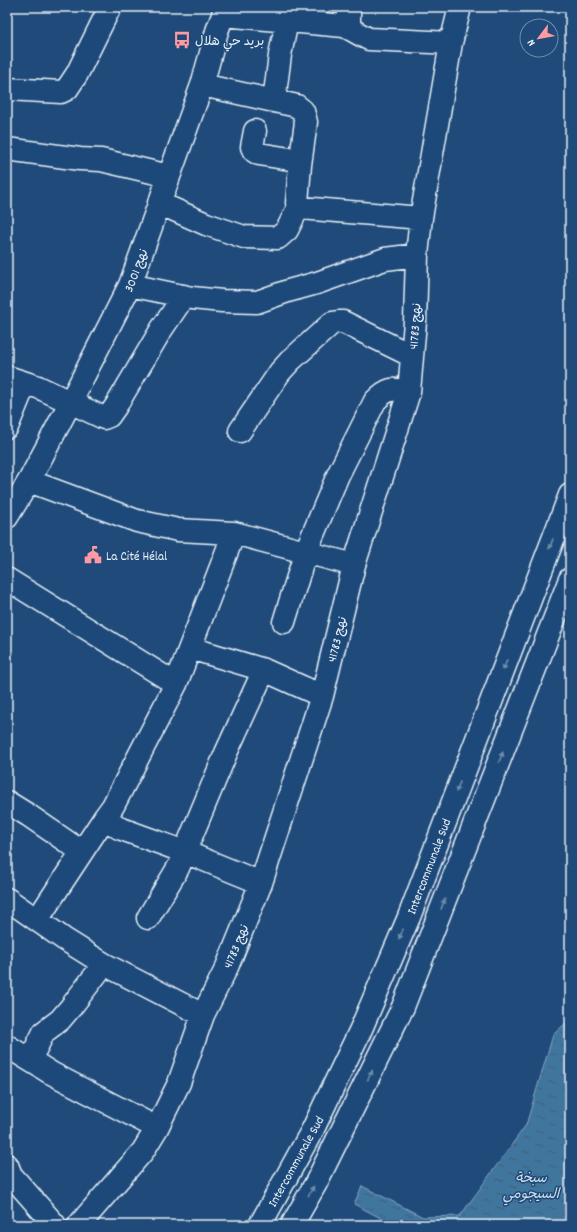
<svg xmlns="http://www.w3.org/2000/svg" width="577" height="1232" viewBox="0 0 577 1232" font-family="Dekko,'Playpen Sans Arabic',sans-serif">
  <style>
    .water { fill: url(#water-ripples); stroke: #84a7c2 }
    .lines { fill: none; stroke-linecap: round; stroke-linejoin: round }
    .minor-casing { stroke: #e8f1f8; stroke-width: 25 }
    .highway-casing { stroke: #e8f1f8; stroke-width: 25 }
    .minor { stroke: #1f4a7a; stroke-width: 22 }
    .highway { stroke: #1f4a7a; stroke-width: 22 }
    .oneway { fill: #6f8dac }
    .labels { text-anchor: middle; stroke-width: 3; stroke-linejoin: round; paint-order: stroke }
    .poi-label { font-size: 13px; fill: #e8f1f8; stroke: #1f4a7a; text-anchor: start }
    .street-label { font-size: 13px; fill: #e8f1f8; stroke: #1f4a7a }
    .water-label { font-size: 14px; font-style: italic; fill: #cfdeea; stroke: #1f4a7a }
  </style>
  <defs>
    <pattern id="water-ripples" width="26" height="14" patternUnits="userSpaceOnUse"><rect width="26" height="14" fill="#41759e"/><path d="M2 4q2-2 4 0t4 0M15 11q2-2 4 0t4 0" fill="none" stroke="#445e74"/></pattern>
  </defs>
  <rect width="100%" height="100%" fill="#1f4a7a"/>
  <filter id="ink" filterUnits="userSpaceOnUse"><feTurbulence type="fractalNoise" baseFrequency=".025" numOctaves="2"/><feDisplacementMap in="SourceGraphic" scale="8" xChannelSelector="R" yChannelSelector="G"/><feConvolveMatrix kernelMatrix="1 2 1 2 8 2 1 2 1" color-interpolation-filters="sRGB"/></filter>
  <g filter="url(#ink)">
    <path class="water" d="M570 1019V1225H394L354 1204 362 1186 423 1217 460 1216 526 1125 553 1035Z"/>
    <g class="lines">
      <g class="minor-casing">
        <path id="minor" d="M223 15 344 26C353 30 360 35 369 39L451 43
          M349 28V7
          M202 85 297 106 303 111 306 122 300 165
          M7 89 61 92 67 89 77 74 110 7
          M274 101 280 55 287 21
          M255 131 252 147 254 151 259 154 296 160 300 165 297 203 301 208 421 218
          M7 149 80 159 101 160 169 176
          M159 203 206 224 244 237 278 238 287 230 299 206
          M130 285 192 298 222 301 257 302 288 291 317 283 385 259 417 255
          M7 377 38 387 104 418 109 416 116 406 161 330 184 296
          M7 427 25 383
          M240 431 280 372 290 361 332 323 338 322H343L412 356
          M29 481 137 521 178 530 234 533 176 684 113 806 105 817 119 828 185 852 261 883
          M7 517 29 481 70 403 130 285 202 85 217 31 223 15 224 7
          M234 533 354 565
          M7 579 176 684
          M284 622 306 551 338 475 375 401C388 388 391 388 409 392
          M264 670 322 696
          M7 802 28 815 82 852
          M7 899 64 939 104 964 203 1015
          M148 918 178 868 226 753 264 670 190 648
          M37 920 105 817
          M7 1046 51 1073 157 1128
          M30 1060 44 1032 60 1020 71 1007 104 964
          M7 1165 11 1175 55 1225
          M79 1225 143 1151 157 1128 179 1083 203 1015 227 967 261 883 322 696 354 565 409 392 415 322 417 255 421 218 451 43 460 7"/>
      </g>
      <g class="highway-casing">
        <path id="highway" d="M260 1225 313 1129 361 1029 409 917 570 495
          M292 1225 316 1183 403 1007 570 579"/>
      </g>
      <use href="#minor" class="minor"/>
      <use href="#highway" class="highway"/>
    </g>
    <defs><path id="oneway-solid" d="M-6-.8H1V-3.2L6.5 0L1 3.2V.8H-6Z"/></defs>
    <g class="oneway">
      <use href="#oneway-solid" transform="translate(551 544) rotate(111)"/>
      <use href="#oneway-solid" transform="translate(505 665) rotate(111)"/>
      <use href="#oneway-solid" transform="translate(501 757) rotate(-69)"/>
      <use href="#oneway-solid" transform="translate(458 787) rotate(111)"/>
      <use href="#oneway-solid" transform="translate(443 904) rotate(-69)"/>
      <use href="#oneway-solid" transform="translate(401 934) rotate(113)"/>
      <use href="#oneway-solid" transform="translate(370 1075) rotate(-64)"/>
      <use href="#oneway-solid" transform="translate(311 1191) rotate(-60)"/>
    </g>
  </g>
  <defs>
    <g id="bus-bare" transform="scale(1.38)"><path d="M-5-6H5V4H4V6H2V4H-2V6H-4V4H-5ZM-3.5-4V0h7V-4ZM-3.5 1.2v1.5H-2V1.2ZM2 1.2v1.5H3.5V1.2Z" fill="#ff9aa2" stroke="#1f4a7a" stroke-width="2.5" paint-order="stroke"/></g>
    <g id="civic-bare" transform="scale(1.38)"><path d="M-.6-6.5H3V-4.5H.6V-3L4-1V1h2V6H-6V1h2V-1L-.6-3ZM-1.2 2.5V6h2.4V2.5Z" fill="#ff9aa2" stroke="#1f4a7a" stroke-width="2.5" paint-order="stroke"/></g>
  </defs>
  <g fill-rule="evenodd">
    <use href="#bus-bare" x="182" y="40"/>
    <use href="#civic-bare" x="93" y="555"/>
  </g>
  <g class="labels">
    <g class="poi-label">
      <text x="195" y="45">بريد حي هلال</text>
      <text x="106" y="560">La Cité Hélal</text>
    </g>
    <g class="street-label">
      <text transform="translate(135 270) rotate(-69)" y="5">نهج 3001</text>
      <text transform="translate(414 326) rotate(-86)" y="5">نهج 41783</text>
      <text transform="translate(336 639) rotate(-76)" y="5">نهج 41783</text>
      <text transform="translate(428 866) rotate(-69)" y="5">Intercommunale Sud</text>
      <text transform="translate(235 946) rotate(-67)" y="5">نهج 41783</text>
      <text transform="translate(295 1161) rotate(-61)" y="5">Intercommunale Sud</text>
    </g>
    <g class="water-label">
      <text x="531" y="1182">سبخة<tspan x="531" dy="16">السيجومي</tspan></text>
    </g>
  </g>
  <rect width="577" height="1232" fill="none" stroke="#1f4a7a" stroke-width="24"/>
  <rect x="12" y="12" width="553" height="1208" fill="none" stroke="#e8f1f8" stroke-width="1.5" filter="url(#ink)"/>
  <g transform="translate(539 38) rotate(238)"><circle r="19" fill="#1f4a7a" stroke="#6f8dac"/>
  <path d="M0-3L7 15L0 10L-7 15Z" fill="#ff9aa2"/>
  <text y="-6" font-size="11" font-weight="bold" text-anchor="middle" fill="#e8f1f8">N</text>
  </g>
</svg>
